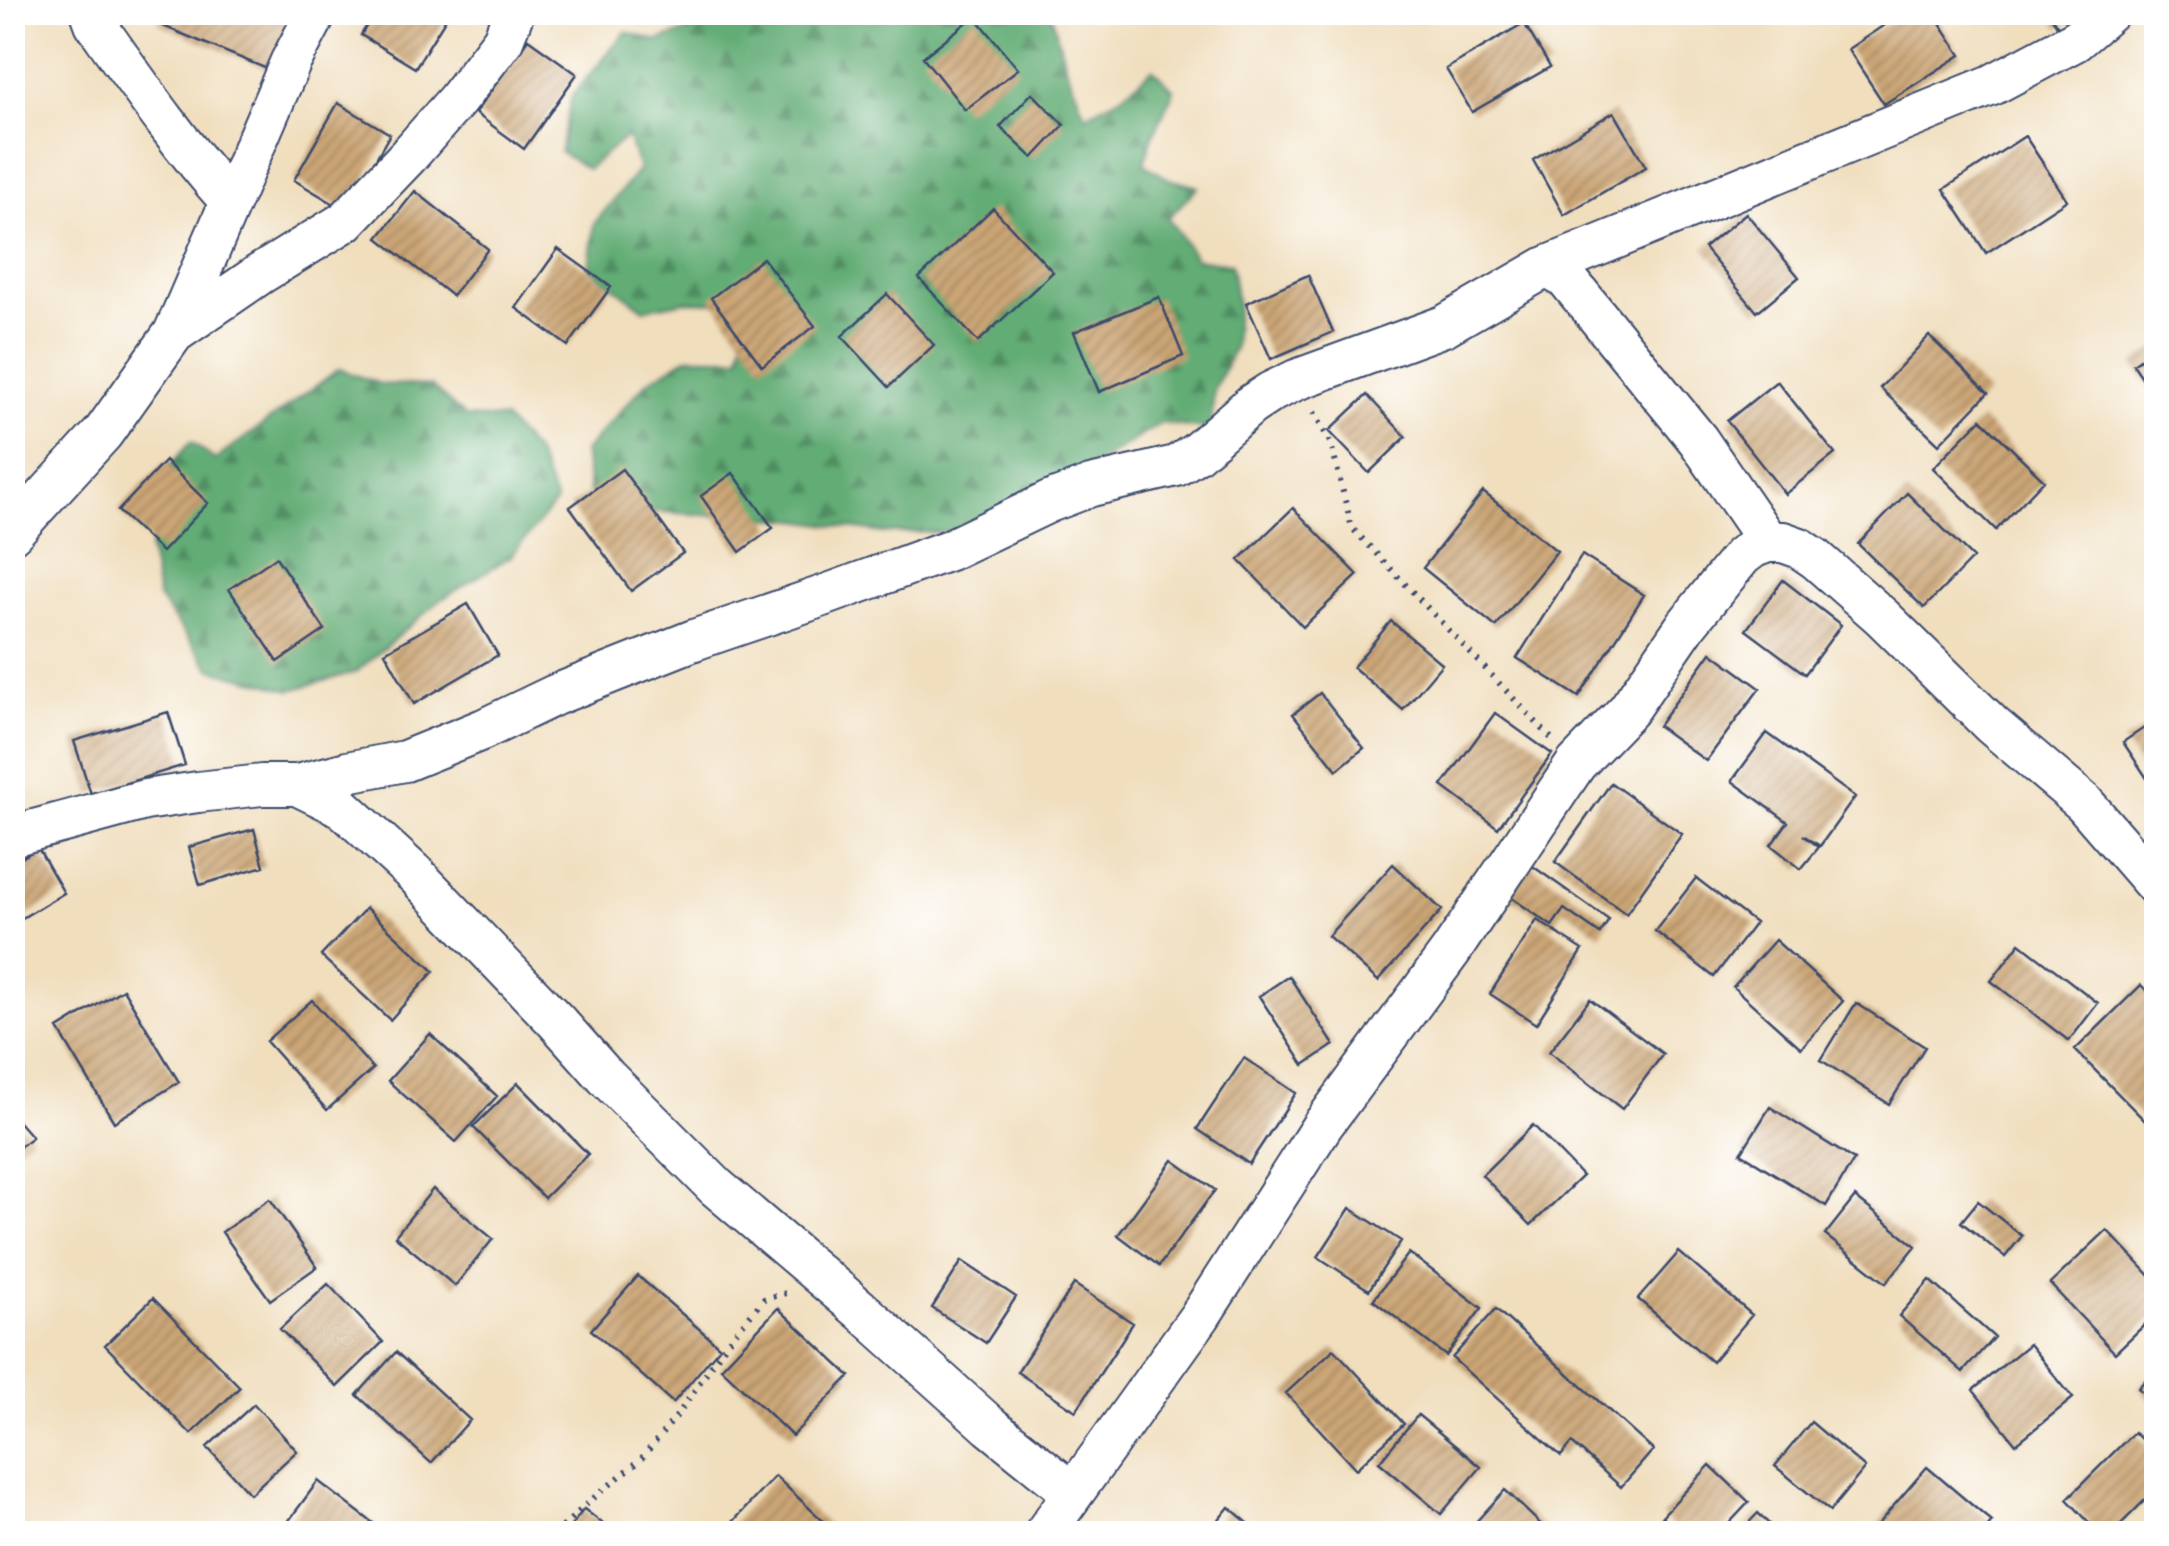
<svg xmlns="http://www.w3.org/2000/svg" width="2169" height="1546" viewBox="0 0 2169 1546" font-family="Kalam,sans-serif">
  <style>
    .forest { fill: url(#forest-firs); stroke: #3e6e69; stroke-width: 2.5 }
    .building { fill: url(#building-hatch) }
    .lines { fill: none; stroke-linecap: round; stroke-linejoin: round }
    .street-casing { stroke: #3b496c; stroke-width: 44 }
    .path { stroke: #3b496c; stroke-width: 6; stroke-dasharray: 2.5 8; stroke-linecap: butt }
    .street { stroke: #fff; stroke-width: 40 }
  </style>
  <defs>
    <pattern id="forest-firs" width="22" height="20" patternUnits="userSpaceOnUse" patternTransform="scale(2.5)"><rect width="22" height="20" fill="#62ac74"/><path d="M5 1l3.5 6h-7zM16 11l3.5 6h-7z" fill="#508c62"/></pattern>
    <pattern id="building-hatch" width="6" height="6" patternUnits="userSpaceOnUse" patternTransform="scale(2.5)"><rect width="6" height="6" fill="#cca676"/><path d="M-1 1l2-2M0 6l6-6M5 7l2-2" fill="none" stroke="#a58864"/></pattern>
  </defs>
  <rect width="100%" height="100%" fill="#fff"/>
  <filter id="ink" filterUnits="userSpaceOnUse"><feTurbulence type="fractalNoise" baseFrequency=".01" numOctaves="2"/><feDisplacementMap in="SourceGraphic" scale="20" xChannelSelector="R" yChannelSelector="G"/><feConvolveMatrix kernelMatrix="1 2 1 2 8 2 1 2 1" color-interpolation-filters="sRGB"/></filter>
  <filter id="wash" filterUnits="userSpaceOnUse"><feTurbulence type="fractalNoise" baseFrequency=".0048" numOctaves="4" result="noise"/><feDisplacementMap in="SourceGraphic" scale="40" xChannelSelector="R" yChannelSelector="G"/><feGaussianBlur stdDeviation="2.25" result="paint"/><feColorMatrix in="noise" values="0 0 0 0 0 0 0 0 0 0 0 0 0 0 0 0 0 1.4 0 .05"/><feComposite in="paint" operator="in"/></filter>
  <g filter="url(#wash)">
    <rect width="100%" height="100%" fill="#f0debd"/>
    <path class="forest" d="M719 12 1051 13 1065 64 1085 115 1120 97 1153 69 1174 90 1150 142 1144 164 1169 179 1198 187 1168 218 1196 259 1231 264 1237 305 1234 348 1214 390 1211 430 1161 423 1072 479 957 532 884 533 797 520 627 510 589 493 584 451 648 381 688 357H740L751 303 686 301 644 309 589 268 594 224 639 169 627 136 587 169 560 152 572 95 626 32 658 41 713 23Z
      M339 369 380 384 431 386 465 417 504 419 535 452 556 502 511 556 439 601 356 672 291 690 211 669 158 598 150 550 160 476 191 442 215 460Z"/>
    <g id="blocks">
      <path class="building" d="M163 12H301L277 73 158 24Z
        M375 12H450L415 68 361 35Z
        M1904 12H1933L1961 55 1884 104 1848 49Z
        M2048 12H2082L2059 28Z
        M975 16 1018 69 965 110 923 57Z
        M1524 23 1550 67 1472 112 1446 69Z
        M528 39 577 74 524 149 475 113Z
        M1032 93 1064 125 1033 158 1000 127Z
        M338 103 390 134 346 211 294 180Z
        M1614 112 1646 167 1564 215 1533 160Z
        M2025 136 2067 200 1986 253 1944 189Z
        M415 191 488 249 452 296 378 238Z
        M993 208 1053 272 978 342 919 278Z
        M1746 213 1799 277 1757 312 1704 248Z
        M558 249 611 287 568 346 516 308Z
        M763 258 815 326 762 366 711 298Z
        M1308 275 1333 332 1271 359 1246 303Z
        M887 294 934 345 889 387 842 336Z
        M1159 297 1183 356 1099 392 1074 332Z
        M1929 336 1988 393 1939 444 1880 388Z
        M2156 348V398L2133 364Z
        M1777 381 1835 454 1785 494 1727 421Z
        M1367 395 1406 437 1369 473 1329 431Z
        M1981 419 2044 480 1996 530 1933 468Z
        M165 461 208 503 162 552 118 511Z
        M622 469 683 553 631 591 570 507Z
        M733 473 773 528 740 552 701 496Z
        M1483 492 1557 551 1496 627 1423 568Z
        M1907 493 1973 558 1924 608 1858 544Z
        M1293 508 1358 575 1303 627 1239 560Z
        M1582 555 1644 595 1579 697 1517 658Z
        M276 557 325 630 278 662 229 589Z
        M1783 580 1841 625 1805 674 1746 630Z
        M468 604 498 655 414 704 385 652Z
        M1391 621 1442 664 1403 710 1353 667Z
        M1711 652 1760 688 1706 761 1658 726Z
        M1320 693 1364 748 1337 770 1293 714Z
        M168 712 185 765 91 794 74 741Z
        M1495 713 1552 754 1498 828 1442 786Z
        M2156 720V792L2123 742Z
        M1767 733 1855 797 1820 846 1803 835 1819 847 1801 869 1771 845 1788 822 1732 781Z
        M1611 783 1682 834 1626 914 1555 862Z
        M254 829 264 866 200 885 189 847Z
        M38 848 64 893 12 924V864Z
        M1393 864 1442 910 1378 981 1328 936Z
        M1531 865 1609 920 1600 934 1564 909 1552 926 1509 896Z
        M1696 878 1755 923 1714 977 1655 931Z
        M366 908 434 971 390 1020 321 956Z
        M1537 920 1583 950 1536 1024 1490 994Z
        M1775 940 1843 1001 1801 1048 1733 987Z
        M2020 943 2098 1003 2069 1041 1991 981Z
        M1289 976 1334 1045 1304 1065 1259 996Z
        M2141 985 2156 1001V1119L2150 1126 2075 1050Z
        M123 989 179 1082 114 1122 58 1029Z
        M1590 999 1663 1054 1622 1109 1549 1052Z
        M312 1000 373 1069 327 1110 266 1041Z
        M1856 1003 1925 1047 1889 1104 1821 1060Z
        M430 1034 497 1096 456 1142 388 1081Z
        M1244 1058 1296 1093 1249 1164 1197 1129Z
        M518 1083 588 1154 544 1198 473 1127Z
        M1770 1107 1854 1160 1826 1206 1741 1153Z
        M12 1114 32 1137 12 1153Z
        M1533 1125 1582 1176 1531 1225 1482 1175Z
        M1173 1160 1215 1190 1159 1266 1118 1235Z
        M433 1189 493 1239 455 1286 395 1236Z
        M1855 1197 1916 1246 1886 1283 1825 1235Z
        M270 1199 317 1267 270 1300 222 1232Z
        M1978 1201 2022 1236 2005 1257 1961 1222Z
        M1350 1208 1401 1241 1369 1290 1318 1257Z
        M2107 1230 2156 1282V1314L2115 1353 2050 1284Z
        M1679 1252 1752 1315 1712 1362 1638 1299Z
        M1409 1253 1482 1308 1446 1356 1373 1300Z
        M962 1261 1016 1297 986 1343 932 1308Z
        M638 1276 720 1347 673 1403 591 1330Z
        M1930 1280 1994 1337 1963 1372 1899 1316Z
        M328 1284 383 1342 337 1387 280 1329Z
        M1074 1284 1133 1323 1076 1411 1017 1372Z
        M153 1298 240 1387 191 1434 105 1345Z
        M778 1308 850 1376 792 1436 721 1368Z
        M1496 1309 1653 1450 1621 1487 1572 1443 1561 1456 1452 1358Z
        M2029 1344 2073 1398 2016 1444 1973 1390Z
        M1334 1349 1404 1424 1356 1469 1286 1393Z
        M396 1352 470 1420 431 1463 357 1395Z
        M2156 1369V1406L2138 1388Z
        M254 1404 297 1451 250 1494 207 1447Z
        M1418 1415 1481 1467 1441 1514 1379 1462Z
        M1811 1422 1865 1468 1830 1511 1775 1466Z
        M2134 1432 2156 1455V1489L2111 1534H2100L2067 1499Z
        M1710 1465 1749 1502 1719 1534H1680L1662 1516Z
        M1927 1467 1992 1522 1982 1534H1874L1871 1532Z
        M775 1476 837 1534H722Z
        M318 1481 373 1523 365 1534H279Z
        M1505 1490 1551 1534H1465Z
        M1229 1507 1261 1534H1207Z
        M584 1509 616 1534H565Z
        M1758 1513 1779 1534H1738Z"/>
    </g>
  </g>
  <g filter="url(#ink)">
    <use href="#blocks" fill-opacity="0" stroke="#3b496c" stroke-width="2.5"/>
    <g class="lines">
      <g class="street-casing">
        <path id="street" d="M91 12 95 23C138 84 180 145 230 201
          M1546 267 1992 85 2075 41 2109 12
          M174 333 260 274 346 221 408 156 457 100 503 40 514 12
          M12 533 103 433 174 333 291 61 317 12
          M297 785 347 772 405 761 484 729 555 695 694 640 823 596 949 550 1049 502 1091 486 1176 466 1196 453 1251 405 1271 392 1296 380 1444 326 1546 267 1567 279 1698 440 1768 542
          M12 836 145 800 198 792 262 785H297L342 807 416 875 557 1022 606 1077 716 1187 862 1311 990 1426 1072 1492
          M1044 1534 1200 1316 1322 1126 1451 951 1576 764 1628 710 1687 624 1742 556 1754 547 1768 542H1783L1800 548 1816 559 1882 617 1992 725 2084 803 2156 886"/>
      </g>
      <path class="path" d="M1314 412 1331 444 1352 528 1551 738
        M555 1534 590 1501 640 1460 679 1413 728 1341 764 1299 786 1293"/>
      <use href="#street" class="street"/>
    </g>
  </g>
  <rect width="2169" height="1546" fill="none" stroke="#fff" stroke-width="50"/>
</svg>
